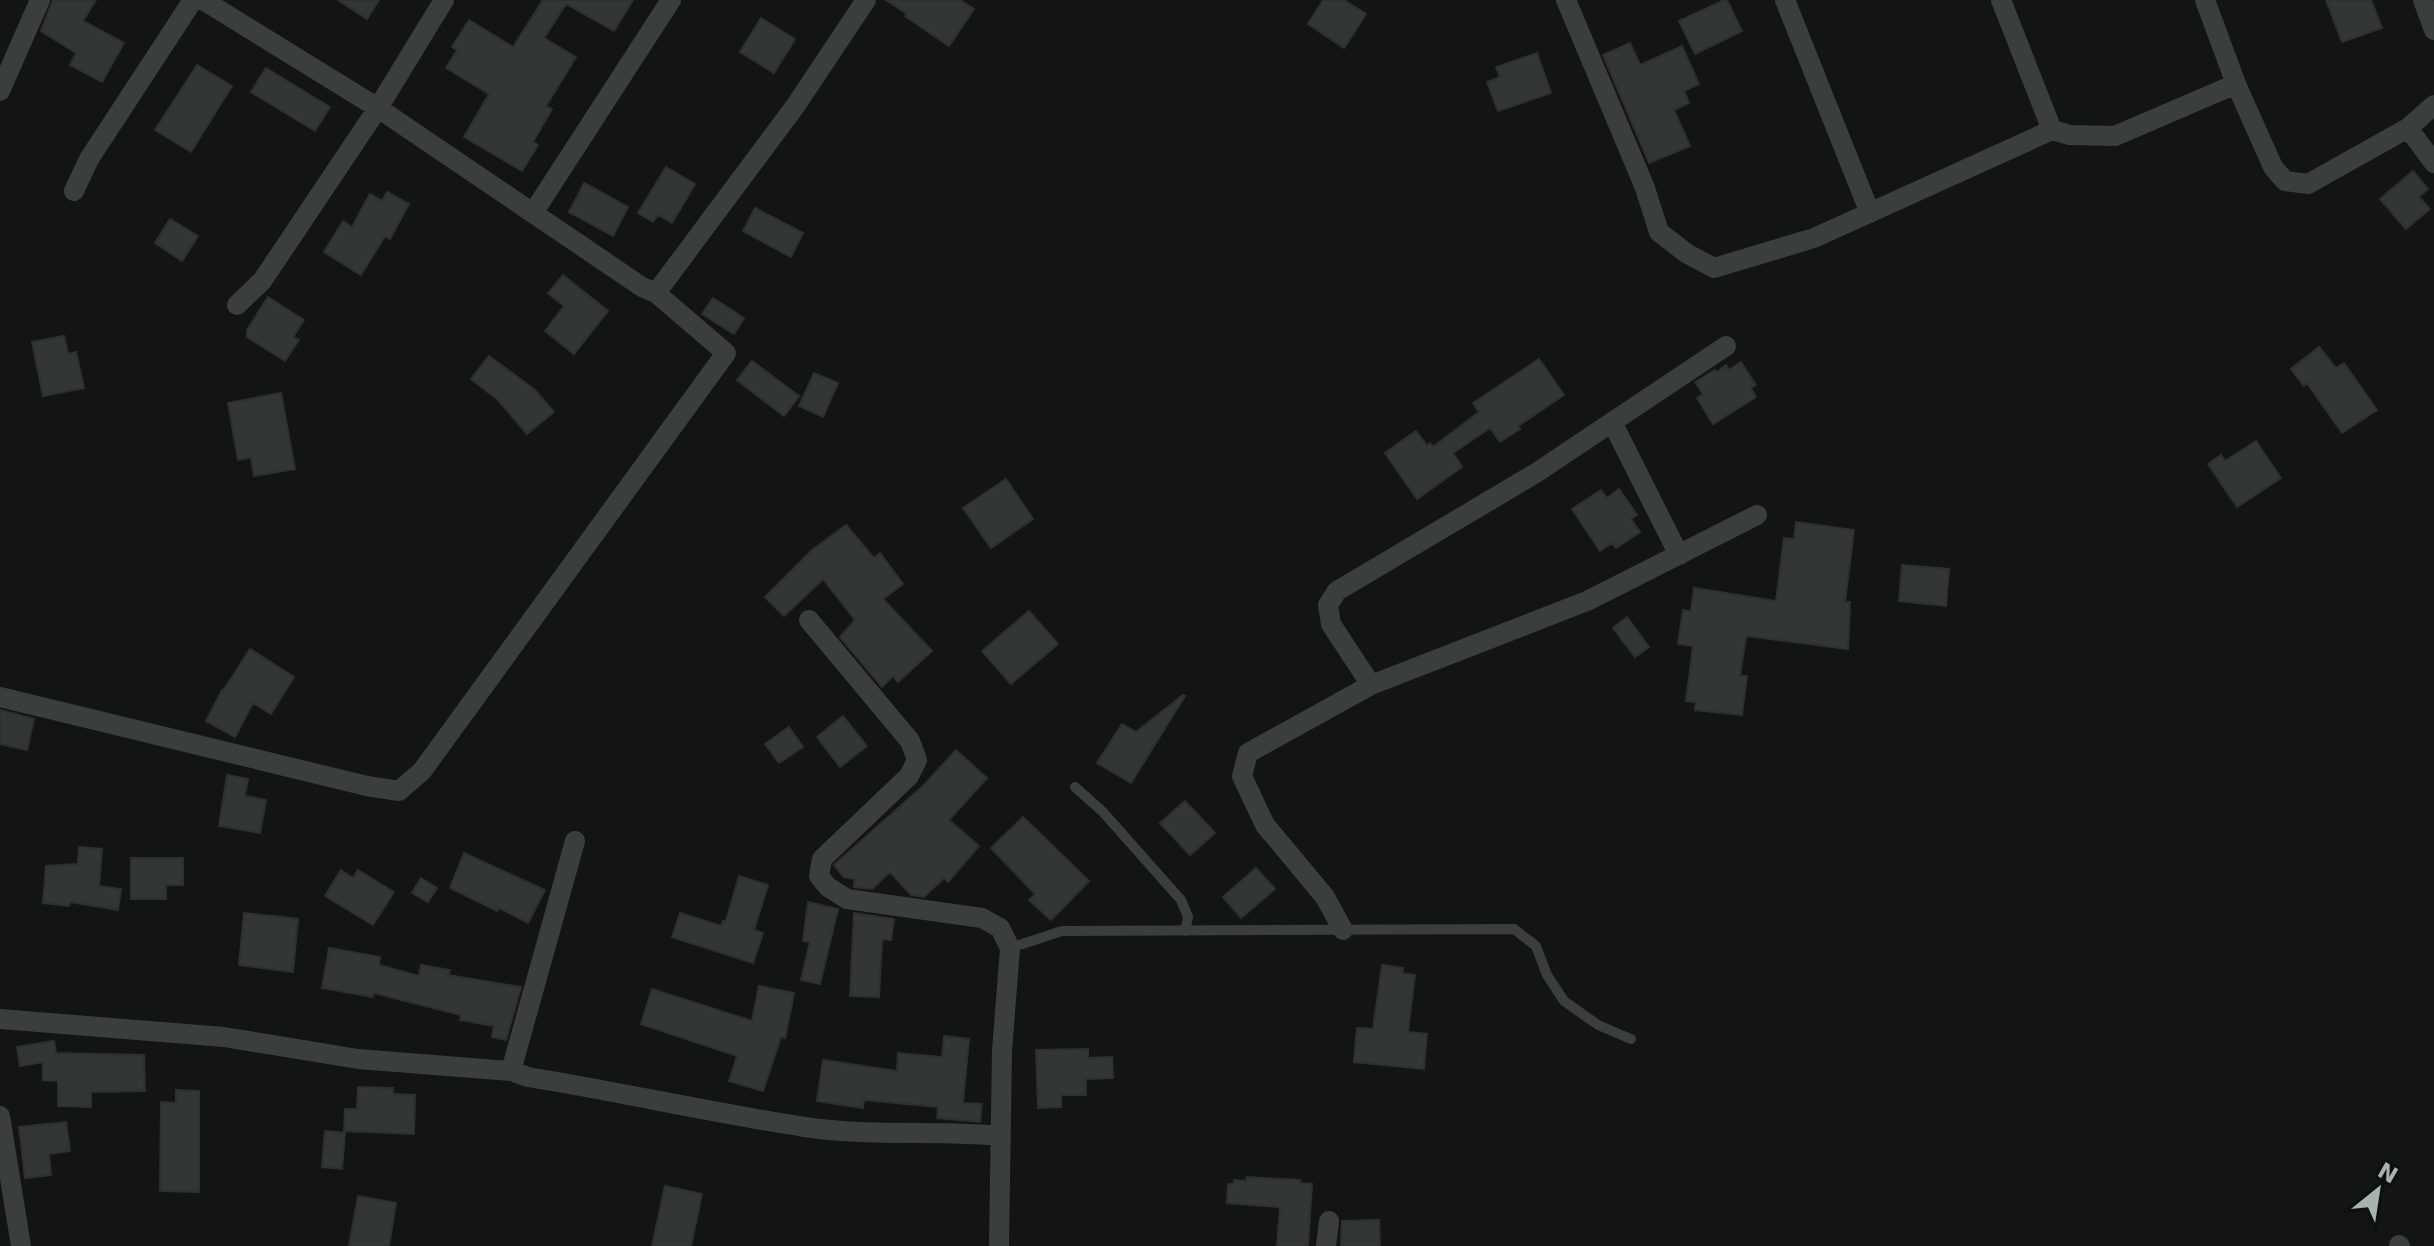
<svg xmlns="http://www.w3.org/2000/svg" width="2434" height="1246" viewBox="0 0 2434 1246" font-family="'DejaVu Sans',sans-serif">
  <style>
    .building { fill: #333636; stroke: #2d3030; stroke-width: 2 }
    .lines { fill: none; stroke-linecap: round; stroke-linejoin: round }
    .service { stroke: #3a3e3e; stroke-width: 10 }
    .minor { stroke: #3a3e3e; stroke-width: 20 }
  </style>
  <rect width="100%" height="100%" fill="#131415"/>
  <path class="building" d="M53 0H96L83 21 124 43 102 82 70 65 76 53 41 31Z
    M338 0H379L367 19Z
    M543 0H633L614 31 566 4 544 38 576 57 546 106 552 109 533 142 538 145 522 171 464 137 489 94 446 68 457 50 452 47 469 20 513 47Z
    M886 0H960L974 9 949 46 905 16 907 14Z
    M1323 0H1344L1366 14 1344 48 1308 24Z
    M1724 0H1727L1742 31 1695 54 1679 21Z
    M2326 0H2371L2382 28 2342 42Z
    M761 18 795 39 774 73 740 52Z
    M1630 43 1640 65 1682 46 1699 84 1684 91 1689 103 1674 110 1690 146 1649 163 1603 55Z
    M1537 53 1551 93 1498 111 1487 82 1500 77 1496 67Z
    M197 65 232 86 191 152 155 130Z
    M266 68 330 107 315 131 251 92Z
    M666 167 695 184 672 223 658 215 653 222 638 213Z
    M2413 171 2428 189 2419 197 2430 209 2406 229 2380 199Z
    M584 183 628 207 613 236 569 212Z
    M387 192 409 204 390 239 385 236 361 275 324 252 343 221 352 227 370 194 382 201Z
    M755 208 803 233 791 257 743 231Z
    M170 219 198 236 182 261 155 243Z
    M563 275 608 311 574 354 545 331 564 306 548 293Z
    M268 297 304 320 293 337 299 340 285 361 247 337V330Z
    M713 298 744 318 734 334 702 314Z
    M64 336 68 354 76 352 84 388 43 396 32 342Z
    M2319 347 2336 368 2344 363 2377 410 2342 433 2307 383 2304 386 2291 369Z
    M489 356 534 389 554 412 527 434 498 400 471 379Z
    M1539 359 1564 395 1518 426 1520 429 1500 442 1490 428 1453 453 1462 467 1417 499 1385 453 1416 431 1427 446 1430 443 1433 447 1479 412 1473 403Z
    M752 361 799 396 784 416 737 380Z
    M1741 362 1756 385 1751 388 1756 397 1713 424 1697 398 1703 394 1695 382 1715 370 1717 372 1726 365 1729 370Z
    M814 373 838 383 823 417 799 406Z
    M281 393 295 469 254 476 251 457 238 460 228 403Z
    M2256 441 2281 478 2237 507 2208 464 2221 455 2225 461Z
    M1006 479 1033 519 991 548 963 508Z
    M1619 489 1637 515 1631 519 1640 532 1616 548 1612 543 1600 551 1572 509 1601 490 1607 498Z
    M1796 522 1854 530 1845 602H1850L1848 649 1746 636 1740 676H1747L1742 715 1695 710 1696 702 1686 701 1693 646 1678 644 1683 610 1691 611 1694 588 1776 601 1784 538 1794 539Z
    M846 525 874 558 880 553 903 584 883 599 932 651 898 682 893 676 882 687 840 637 855 620 823 579 784 616 765 597 812 550Z
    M1902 565 1949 569 1946 606 1899 601Z
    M1029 611 1058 644 1011 684 982 651Z
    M1627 617 1649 647 1635 657 1613 628Z
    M250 649 294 677 271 714 253 703 235 737 206 721 222 690 223 691Z
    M1183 695 1185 696 1131 783 1097 763 1122 724 1136 732Z
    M0 710 34 719 27 750 0 744Z
    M843 716 867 746 840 767 817 737Z
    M789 727 803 747 779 763 765 744Z
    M956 750 987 778 949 820 979 846 948 882 944 878 924 897 911 895 890 872 872 889 854 887 855 879 844 877 834 865 923 786Z
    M227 775 248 779 245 796 266 800 260 833 219 826Z
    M1185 801 1215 833 1190 855 1160 823Z
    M1023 817 1089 881 1051 920 1029 900 1035 894 991 848Z
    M79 847 102 849 99 886 121 889 118 910 70 902 69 906 43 903 46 866 78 864Z
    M464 853 545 890 528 923 499 908 497 911 450 888Z
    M131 858H183V885H166V899H131Z
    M1256 868 1275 889 1241 918 1223 897Z
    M341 870 353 878 358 870 394 892 373 925 325 896Z
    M739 876 768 885 754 930 763 933 753 963 672 937 680 913 721 926 723 921H726Z
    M421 878 437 888 428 902 412 893Z
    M808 902 838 909 820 984 801 980 810 942 803 941Z
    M244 913 298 919 293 972 239 965Z
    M854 913 894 919 891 940 882 939 879 997 850 996Z
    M329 948 380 957 379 965 419 976 421 965 450 970 448 975 521 987 506 1040 492 1037 494 1026 460 1020 461 1015 374 993 373 997 322 988Z
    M1382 965 1403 968 1402 973 1415 975 1408 1032 1427 1034 1424 1069 1354 1062 1357 1028 1373 1029Z
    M759 986 794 993 785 1038 781 1037 763 1091 729 1081 737 1056 641 1024 652 989 752 1021Z
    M944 1036 969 1039 963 1103 982 1104 980 1122 937 1118 938 1107 864 1100 863 1108 817 1101 823 1060 897 1071 898 1053 942 1057Z
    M54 1041 56 1053 144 1055 145 1091 91 1092V1107L58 1106V1081L43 1080V1062L20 1066 17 1047Z
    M1088 1049V1058L1112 1057 1113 1078 1086 1079V1095H1061V1107L1038 1108 1036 1050Z
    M358 1087 393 1088V1094L415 1095 414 1134 344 1131 345 1109H357Z
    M176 1090 199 1091V1192L160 1191 161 1102 176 1103Z
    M66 1122 70 1151 49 1154 51 1175 25 1178 19 1127Z
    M325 1131 345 1133 342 1169 322 1167Z
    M1247 1177 1300 1180V1183L1312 1184 1308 1246H1277L1280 1207 1227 1203 1228 1184H1234V1180L1246 1181Z
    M665 1186 702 1194 691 1246H652Z
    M358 1196 396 1203 389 1246H349Z
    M1379 1220 1380 1246H1341L1342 1221Z"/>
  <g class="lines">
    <path class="service" d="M1075 787 1103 812 1181 900 1188 917 1185 931
      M1010 948 1062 931 1514 929 1536 946 1547 975 1564 1001 1598 1025 1631 1039"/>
    <path class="minor" d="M203 0 378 108 642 287 656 293 796 105 866 0
      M1566 0 1645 188 1659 232 1686 253 1714 268 1814 238 2052 130 2070 135 2115 136 2236 84
      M1785 0 1870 213
      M2001 0 2052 130
      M2205 0 2236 84 2273 167 2285 181 2308 184 2408 128 2434 105
      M2423 0 2434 30
      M0 91 40 0
      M2408 128 2434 163
      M74 191 89 159 193 0
      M533 213 671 0
      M237 305 262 281 378 108 444 0
      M1612 422 1679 555
      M809 620 910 741 917 760 909 776 822 859 819 876 828 887 847 899 982 918 1000 928 1010 948 1002 1051 999 1246
      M1371 685 1331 624 1328 605 1337 591 1536 473 1726 346
      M0 697 367 786 399 791 422 771 726 353 656 293
      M1343 930 1325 897 1265 825 1242 776 1248 753 1371 685 1587 601 1757 515
      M0 1019 224 1037 358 1059 511 1071 528 1077C621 1092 712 1113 805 1127 870 1137 936 1130 1001 1136
      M511 1071 575 841
      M0 1116 21 1246
      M2399 1245 2400 1246
      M1326 1246 1329 1221"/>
  </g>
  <g transform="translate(2378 1190) rotate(30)" stroke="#0e0f0f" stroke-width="6" paint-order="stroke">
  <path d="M0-6L14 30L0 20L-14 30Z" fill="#a6b3b1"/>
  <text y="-12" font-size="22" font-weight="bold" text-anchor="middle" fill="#a6b3b1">N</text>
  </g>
</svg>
